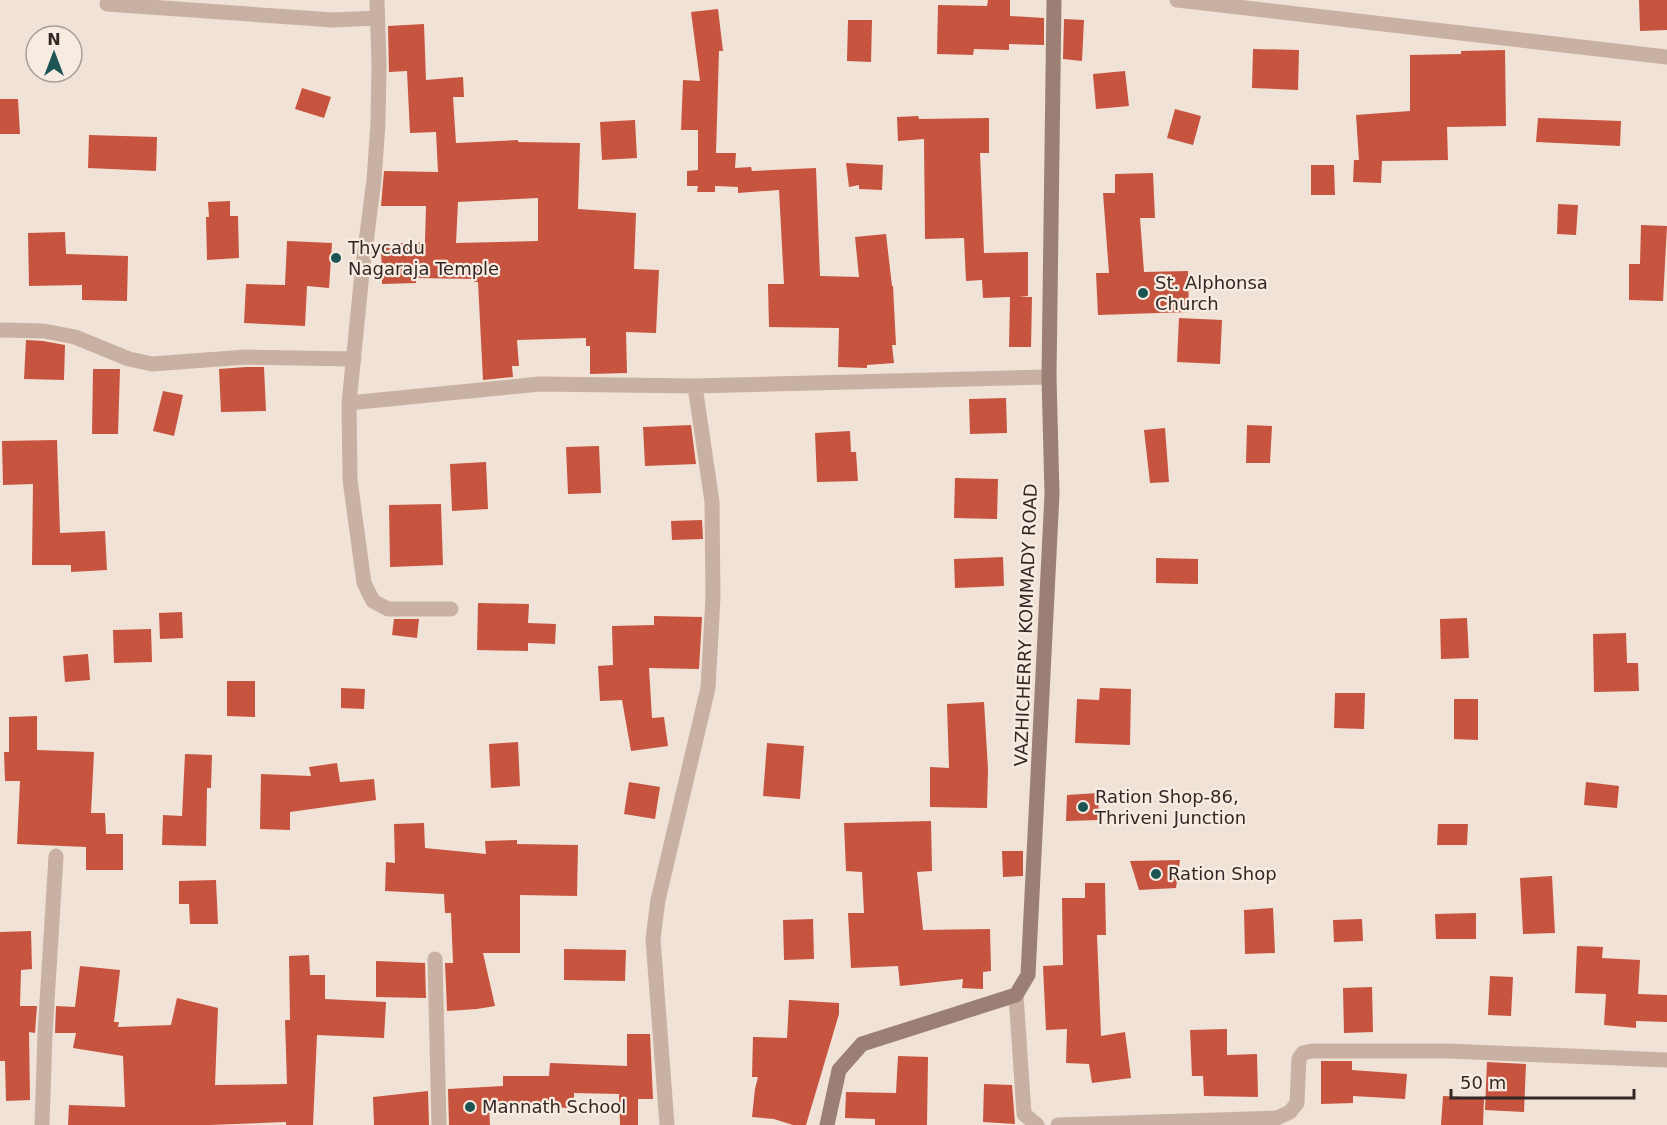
<svg xmlns="http://www.w3.org/2000/svg" width="1667" height="1125" viewBox="0 0 1667 1125" font-family="'DejaVu Sans',sans-serif">
  <style>
    .building { fill: #c6543f; fill-rule: evenodd }
    .lines { fill: none; stroke-linecap: round; stroke-linejoin: round }
    .street { stroke: #c8b1a3; stroke-width: 15 }
    .secondary { stroke: #9b7f74; stroke-width: 15 }
    .poi-dot { fill: #1b5453; stroke: #f8ece2; stroke-width: 2 }
    .labels { text-anchor: middle; stroke-width: 4.5; stroke-linejoin: round; paint-order: stroke }
    .poi-label { font-size: 18px; fill: #332825; stroke: #f8ece2; text-anchor: start }
    .street-label { font-size: 18px; fill: #332825; stroke: #f8ece2 }
  </style>
  <rect width="100%" height="100%" fill="#f0e2d6"/>
  <path class="building" d="M988 0H1010V16L1044 18V45L1009 44V50L974 49 973 55 937 54 938 5 987 6Z
    M1639 0H1667V30L1640 31Z
    M718 9 723 51H719L716 153H736L735 168 751 167 752 171 816 168 820 276 859 277 855 237 886 234 892 286H893L896 345H892L894 363 867 365V368L838 367 839 328 769 327 768 284H784L779 190 738 193V187L715 186V192H697L698 186H687V171L698 170V130H681L683 80 700 81 691 12Z
    M1064 19 1084 20 1082 61 1063 59Z
    M848 20H872L871 62 847 61Z
    M424 24 426 80 463 77 464 97H453L456 143 518 140V142L580 143 578 209 636 213 634 269 659 270 656 333 626 332 627 373 590 374V346H586V338L517 340 519 366H512L513 377 483 380 478 282H474V279L416 278V283L382 284 381 244 425 242 426 206H381L384 171 438 172 436 132 410 133 407 71 389 72 388 26ZM538 198V241L456 243 458 202Z
    M1253 49 1299 50 1298 90 1252 88Z
    M1505 50 1506 126 1447 127 1448 160 1382 161 1381 183 1353 182 1354 160H1359L1356 115 1410 111V55L1461 54V51Z
    M1125 71 1129 106 1096 109 1093 74Z
    M302 88 331 97 324 118 295 109Z
    M0 99H18L20 134H0Z
    M1175 109 1201 116 1193 145 1167 138Z
    M918 116 919 119 989 118V153H980L984 253 1028 252V296L1019 297H1032L1031 347H1009L1010 297 983 298 982 280 966 281 964 238 925 239 924 139 898 141 897 117Z
    M1538 118 1621 121 1620 146 1536 142Z
    M635 120 637 158 602 160 600 122Z
    M89 135 157 137 156 171 88 168Z
    M846 163 883 165 882 190 859 189V185L849 187Z
    M1311 165H1334L1335 195H1311Z
    M1153 173 1155 218H1140L1144 272 1188 271 1189 312 1098 315 1096 273H1109L1103 193H1115V174Z
    M230 201V216H238L239 258 207 260 206 217H209L208 202Z
    M1558 204 1578 205 1576 235 1557 234Z
    M1641 225 1667 226 1663 301 1629 300V264H1640Z
    M65 232 66 254 128 256 127 301 82 300V285L29 286 28 233Z
    M287 241 332 243 329 288 307 286 305 326 244 323 246 284 285 285Z
    M1179 318 1222 320 1220 364 1177 362Z
    M26 340 43 341 65 345 64 380 24 379Z
    M246 367H264L266 411 221 412 219 369Z
    M93 369H120L118 434H92Z
    M163 391 183 395 174 436 153 431Z
    M1006 398 1007 433 970 434 969 399Z
    M691 425 696 464 645 466 643 427Z
    M1247 425 1272 426 1270 463H1246Z
    M1165 428 1169 482 1150 483 1144 430Z
    M850 431 851 452H856L858 481 817 482 815 433Z
    M57 440 60 533 105 531 107 570 71 572V565H32L33 484 3 485 2 441Z
    M599 446 601 493 568 494 566 447Z
    M486 462 488 509 452 511 450 464Z
    M955 478 998 479 997 519 954 518Z
    M441 504 443 565 390 567 389 505Z
    M702 520 703 539 672 540 671 521Z
    M1003 557 1004 586 955 588 954 559Z
    M1156 558 1198 559V584L1156 583Z
    M478 603 529 604 528 623 556 624 555 644 528 643V651L477 650Z
    M182 612 183 638 160 639 159 613Z
    M654 616 702 617 699 669 649 668 652 718 664 717 668 746 631 751 622 700 600 701 598 666 613 665 612 626 654 625Z
    M1467 618 1469 658 1441 659 1440 619Z
    M394 619H419L417 638 392 635Z
    M151 629 152 662 114 663 113 630Z
    M1626 633 1627 663H1638L1639 691 1594 692 1593 634Z
    M88 654 90 680 65 682 63 656Z
    M227 681H255V717L227 716Z
    M341 688 365 689 364 709 341 708Z
    M1100 688 1131 689 1130 745 1075 743 1077 699 1099 700Z
    M1335 693H1365L1364 729 1334 728Z
    M1454 699H1478V740L1454 739Z
    M984 702 988 769 987 808 930 807V767L949 768 947 704Z
    M37 716V750L94 752 91 813H105L106 834H123V870H86V847L17 844 20 781H5L4 752H9V717Z
    M518 742 520 786 491 788 489 744Z
    M767 743 804 746 800 799 763 796Z
    M185 754 212 755 211 788H207L206 846 162 845 163 815 182 816Z
    M337 763 340 782 374 779 376 800 290 812V830L260 829 261 774 311 776 309 767Z
    M629 782 660 787 655 819 624 814Z
    M1586 782 1619 786 1617 808 1584 805Z
    M1098 793 1099 820 1066 821 1067 795Z
    M931 821 932 871 917 872 923 930 990 929 991 971 983 972V989L962 988 963 979 900 986 898 966 851 968 848 913H864L862 872 846 871 844 823Z
    M424 823 425 848 486 854 485 841 517 840V844L578 845 577 896 520 895V953H483L495 1006 477 1009 447 1011 445 963H453L451 913H445L444 894 385 891 386 862 395 863 394 824Z
    M1438 824H1468L1467 845H1437Z
    M1002 851H1023V876L1003 877Z
    M1180 860 1176 888 1139 890 1130 861Z
    M1552 876 1555 933 1523 934 1520 878Z
    M216 880 218 924H190L189 904H179V881Z
    M1085 883H1105L1106 935H1097L1101 1036 1125 1032 1131 1078 1092 1083 1089 1064 1066 1063 1067 1029 1046 1030 1043 966 1063 965 1062 898H1085Z
    M1273 908 1275 953 1245 954 1244 910Z
    M1476 913V939H1436L1435 914Z
    M813 919 814 959 784 960 783 920Z
    M1362 919 1363 941 1334 942 1333 920Z
    M31 931 32 969 21 970 20 1006H37L35 1033 29 1032 30 1100 6 1101 5 1061H0V932Z
    M1577 946 1603 947 1602 958 1640 960 1638 994 1667 995V1022L1636 1021V1028L1604 1025 1606 994 1575 993Z
    M564 949 626 950 625 981 564 980Z
    M309 955 310 975H325V999L386 1002 384 1038 317 1035 313 1125H286V1122L209 1125H68L69 1105 125 1107 123 1056 73 1048 76 1033H55L56 1006 75 1007 80 966 120 970 114 1022H119L118 1027 171 1025 177 998 218 1008 215 1085 287 1084 285 1020H290L289 956Z
    M376 961 425 963 426 998 376 997Z
    M1490 976 1513 977 1511 1016 1488 1015Z
    M1372 987 1373 1032 1344 1033 1343 988Z
    M789 1000 839 1003V1014L806 1125H793L774 1119 752 1117 755 1089 758 1077H752L753 1037 787 1038Z
    M1227 1029V1055L1257 1054 1258 1097 1204 1096 1203 1076H1192L1190 1030Z
    M627 1034H650L653 1099H638V1125H620L619 1094 574 1093V1108L489 1106 490 1125H449L448 1089 503 1086V1076H549L550 1063 627 1066Z
    M898 1056 928 1057 927 1125H875V1119L845 1118 846 1092 896 1093Z
    M1321 1061H1352V1070L1407 1074 1405 1099 1353 1096V1103L1321 1104Z
    M1487 1062 1526 1064 1524 1112 1485 1110Z
    M984 1084 1012 1085 1015 1124 983 1122Z
    M428 1091 429 1125H374L373 1097Z
    M1443 1096 1484 1098 1483 1125H1441Z"/>
  <g class="lines">
    <path class="street" d="M377 0 379 65 378 123 374 180 362 273 349 403 350 480 364 583 373 601 388 609H451
      M1177 0 1667 57
      M107 4 333 20 377 18
      M0 330 44 331 75 337 129 359 152 364 246 357 354 359
      M349 403 540 384 695 386 1049 377
      M435 959 439 1125
      M1016 995 1024 1114 1037 1125
      M42 1125 45 1034 56 856
      M667 1125 653 939 658 900 708 688 713 597 712 502 695 386
      M1058 1125 1277 1118 1290 1112 1297 1103 1299 1059 1303 1053 1312 1051H1448L1667 1060"/>
    <path class="secondary" d="M827 1125 839 1070 862 1044 1016 995 1028 975 1052 494 1049 377 1054 0"/>
  </g>
  <g class="poi-dot">
    <circle cx="336" cy="258" r="6"/>
    <circle cx="1143" cy="293" r="6"/>
    <circle cx="1083" cy="807" r="6"/>
    <circle cx="1156" cy="874" r="6"/>
    <circle cx="470" cy="1107" r="6"/>
  </g>
  <g class="labels">
    <g class="poi-label">
      <text x="348" y="254">Thycadu<tspan x="348" dy="21">Nagaraja Temple</tspan></text>
      <text x="1155" y="289">St. Alphonsa<tspan x="1155" dy="21">Church</tspan></text>
      <text x="1095" y="803">Ration Shop-86,<tspan x="1095" dy="21">Thriveni Junction</tspan></text>
      <text x="1168" y="880">Ration Shop</text>
      <text x="482" y="1113">Mannath School</text>
    </g>
    <g class="street-label">
      <text transform="translate(1026 625) rotate(-88)" y="6">VAZHICHERRY KOMMADY ROAD</text>
    </g>
  </g>
  <g transform="translate(54 54)"><circle r="28" fill="#f8ece2" stroke="#a99e96" stroke-width="1.5"/>
  <path d="M0-4.5L10 22L0 15L-10 22Z" fill="#1b5453"/>
  <text y="-9" font-size="16" font-weight="bold" text-anchor="middle" fill="#332825">N</text>
  </g>
  <path d="M1451 1089v9h183v-9" fill="none" stroke="#332825" stroke-width="3"/>
  <text x="1460" y="1089" font-size="18" fill="#332825" stroke="#f8ece2" stroke-width="4.5" paint-order="stroke">50 m</text>
</svg>
